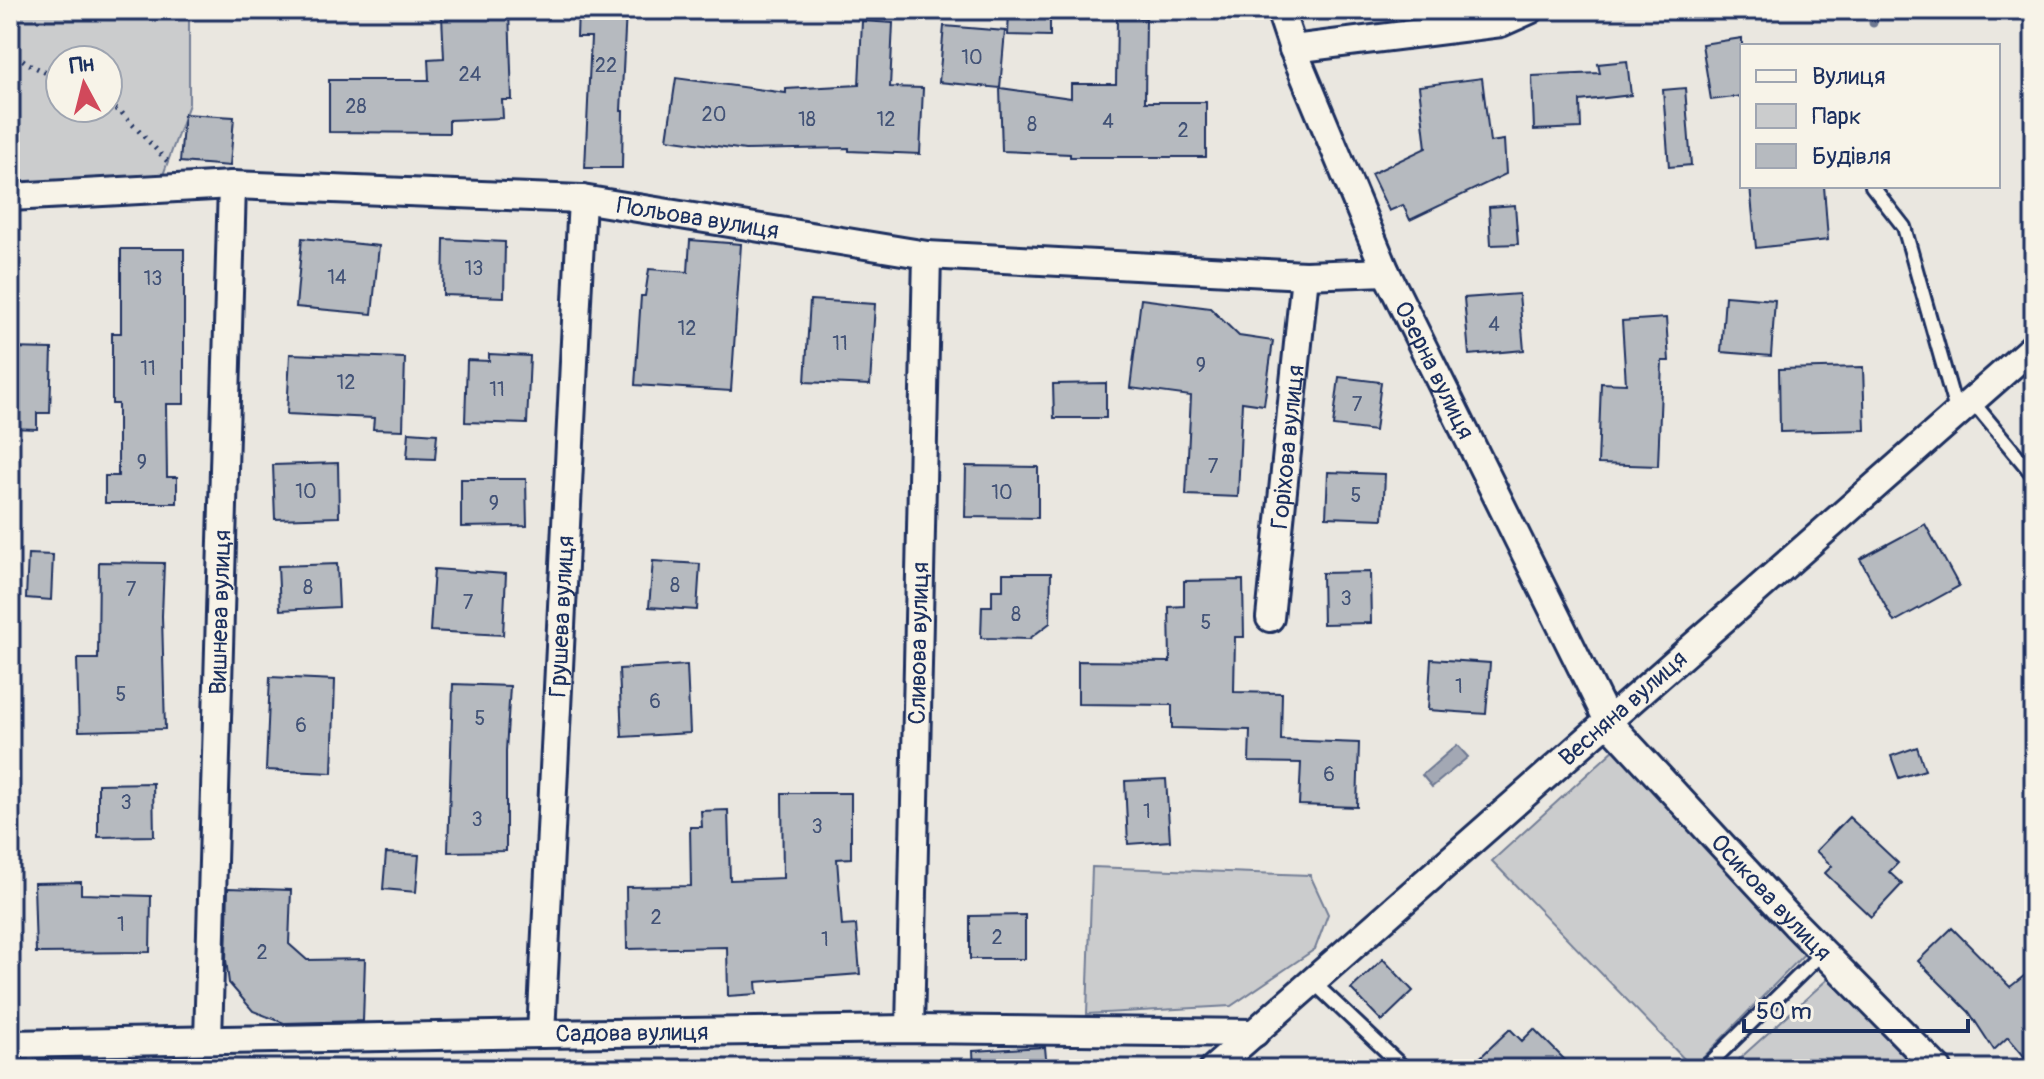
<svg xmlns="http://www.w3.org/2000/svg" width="2044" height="1079" viewBox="0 0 2044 1079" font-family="Pangolin,sans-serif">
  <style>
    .green { fill: #cbcccd; stroke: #737e96; stroke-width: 2; fill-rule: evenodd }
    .water { fill: #a3a8b4; stroke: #6d7892; stroke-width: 2 }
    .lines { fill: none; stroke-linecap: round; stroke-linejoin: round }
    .stream { stroke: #6d7892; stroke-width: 9 }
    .building { fill: #b6babf; stroke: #1b2f5e; stroke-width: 2 }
    .lane-casing { stroke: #1b2f5e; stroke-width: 18 }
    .street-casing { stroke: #1b2f5e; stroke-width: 32 }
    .path { stroke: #1b2f5e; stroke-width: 5; stroke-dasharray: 2 6; stroke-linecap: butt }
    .lane { stroke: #f7f3e8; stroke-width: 12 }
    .street { stroke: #f7f3e8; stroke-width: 26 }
    .labels { text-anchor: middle; stroke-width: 6; stroke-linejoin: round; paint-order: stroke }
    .number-label { font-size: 20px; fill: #425276 }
    .street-label { font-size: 24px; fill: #1b2f5e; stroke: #f7f3e8 }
  </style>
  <rect width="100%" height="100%" fill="#eae7e0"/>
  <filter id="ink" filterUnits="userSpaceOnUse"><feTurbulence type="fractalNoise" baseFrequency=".0125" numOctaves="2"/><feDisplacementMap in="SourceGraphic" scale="16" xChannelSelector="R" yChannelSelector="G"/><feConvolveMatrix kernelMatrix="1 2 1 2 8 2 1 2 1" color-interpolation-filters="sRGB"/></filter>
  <g filter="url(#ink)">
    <path class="green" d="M10 10H189V104L163 175 10 190ZM60 60H108V108H60Z
      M1616 748 1814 944 1693 1068 1492 861Z
      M1092 867 1310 875 1328 914 1315 949 1231 1006 1087 1014Z
      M1829 978 1916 1069H1728Z"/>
    <path class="water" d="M1457 745 1468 757 1432 787 1422 775Z"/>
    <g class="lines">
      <path class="stream" d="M1873 23 1874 10"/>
    </g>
    <path class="building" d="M453 10H509L512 100H502L503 118 449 120V133L329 132V80H429L428 59 444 58 442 16H453Z
      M578 10H626L621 111H623L622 168H585L591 37H577Z
      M1009 10H1050V36L1008 35Z
      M1117 18H1146L1145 102H1206V157H1070V154L1002 151 1000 88 1071 98V84H1116Z
      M862 21 893 23 890 87 923 88 920 154 849 151V148L745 150 667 139 676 78 786 93V89L859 85Z
      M944 26 1005 31 1000 88 939 82Z
      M1742 38V96L1711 100 1702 44Z
      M1627 61 1631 95 1580 101 1581 128 1534 130 1532 76 1600 73 1598 64Z
      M1482 78 1490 142 1504 140 1506 174 1410 220 1403 205 1389 211 1371 174 1426 148 1419 86Z
      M1685 88 1691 165 1669 167 1663 90Z
      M184 114 234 117 230 166 180 162Z
      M1750 186H1824L1828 240 1756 248Z
      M1515 205 1518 244 1491 245 1489 207Z
      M302 238 379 246 372 314 296 307Z
      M444 239 505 242 504 297 443 295Z
      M690 240 741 244 731 391 635 385 641 296H645L649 269 688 272Z
      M121 249H184V404H166L167 477H177V503H105V476H118V404H112V333H121Z
      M1519 294 1524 350 1469 355 1464 298Z
      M1725 296 1775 300 1771 356 1721 352Z
      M1141 299 1210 308 1239 336 1273 341 1264 405 1242 402 1238 497 1186 495 1191 396 1130 388Z
      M810 300 875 304 870 385 805 382Z
      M1666 318 1669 361H1662L1658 466 1598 464 1601 383 1626 384 1622 321Z
      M10 348 52 349 50 413H37V429L10 428Z
      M290 354 405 358 403 430 373 429 374 418 287 414Z
      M489 354 530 356 527 424 465 422 467 360 489 361Z
      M1863 367 1865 430 1780 432 1779 369Z
      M1339 377 1381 382 1375 431 1333 426Z
      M1106 383V418H1054L1053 384Z
      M409 432 437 434 435 459 407 458Z
      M338 463 339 517 275 519 273 465Z
      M966 466 1038 467V518L965 517Z
      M1328 472 1385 474 1383 519 1326 517Z
      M461 479H526L527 526 461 527Z
      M1925 524 1959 586 1894 622 1860 559Z
      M28 554 53 555 51 600 26 598Z
      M653 561 700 564 697 610 649 607Z
      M99 562 164 563 162 616 165 729 79 731 77 659H98Z
      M337 564 339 607 280 610 278 566Z
      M434 569 506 574 503 635 430 631Z
      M1370 572 1371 623 1323 624 1322 573Z
      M1003 573H1051L1050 623 1029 639 981 638 982 606H992V590H1003Z
      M1243 580 1244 637H1235L1234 692 1282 693 1281 740 1359 743 1357 807 1299 805 1301 763 1249 762 1250 730 1172 728V705L1078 704V661L1170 662 1169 607 1184 606V581Z
      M1431 659 1490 663 1486 714 1428 710Z
      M687 665 690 733 622 737 619 669Z
      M270 677 335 680 332 773 266 770Z
      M453 684 510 686 506 751V851L448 852Z
      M1917 747 1925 770 1899 778 1891 756Z
      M1166 779 1170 841 1128 844 1125 781Z
      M153 783 154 836 98 837V784Z
      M782 793H851V858L837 859 842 926 856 925 860 974 756 982 757 994 728 996 727 947 627 949 626 887 691 886 690 827H702L701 811 728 810 730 880 783 878Z
      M1849 817 1898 863 1889 872 1902 884 1871 917 1825 873 1832 866 1816 851Z
      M386 853 419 855 416 892 383 889Z
      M81 882V894L151 896 150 952 36 953 34 883Z
      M228 888 291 890 289 944 307 960 365 959 363 1021 284 1023 253 1011 229 983 226 960Z
      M1025 915V959H970V916Z
      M1952 928 2010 987 2034 968V1068L2008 1037 1994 1050 1969 1012 1918 961Z
      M1383 959 1413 991 1382 1021 1351 989Z
      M1510 1029 1522 1041 1534 1029 1574 1069H1468Z
      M1045 1047 1047 1069H974L973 1051Z"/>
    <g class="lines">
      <g class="lane-casing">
        <path id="lane" d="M1872 186 1904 227 1957 414
          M1972 401 2034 476
          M1313 982 1405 1069
          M1704 1069 1822 953"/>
      </g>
      <g class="street-casing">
        <g id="street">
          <path id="s1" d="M1280 10 1293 49 1386 272 1609 723 1795 924 1938 1069"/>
          <path d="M1293 49 1501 23 1530 10"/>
          <path id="s2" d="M10 197 232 185 582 199 927 255 1305 275 1386 272"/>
          <path id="s3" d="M1270 618 1305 275"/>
          <path id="s4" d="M910 1029 927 255"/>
          <path id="s5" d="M541 1034 582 199"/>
          <path id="s6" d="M208 1040 232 185"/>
          <path id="s7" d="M10 1044 541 1034 910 1029 1255 1033"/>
          <path id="s8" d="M1213 1069 2034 346"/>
        </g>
      </g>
      <path class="path" d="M10 50 27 63 60 80
        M108 105 121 112 168 162"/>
      <use href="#lane" class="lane"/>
      <use href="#street" class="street"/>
    </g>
  </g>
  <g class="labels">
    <g class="number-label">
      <text x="972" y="64">10</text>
      <text x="606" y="72">22</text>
      <text x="470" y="81">24</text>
      <text x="356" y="113">28</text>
      <text x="714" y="121">20</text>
      <text x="807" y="126">18</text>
      <text x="886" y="126">12</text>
      <text x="1108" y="128">4</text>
      <text x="1032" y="131">8</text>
      <text x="1183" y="137">2</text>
      <text x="474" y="275">13</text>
      <text x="337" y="284">14</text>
      <text x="153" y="285">13</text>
      <text x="1494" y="331">4</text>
      <text x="687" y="335">12</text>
      <text x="840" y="350">11</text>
      <text x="1201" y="372">9</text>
      <text x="148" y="375">11</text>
      <text x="346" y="389">12</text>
      <text x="497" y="396">11</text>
      <text x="1357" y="411">7</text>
      <text x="142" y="469">9</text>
      <text x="1213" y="473">7</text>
      <text x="306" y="498">10</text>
      <text x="1002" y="499">10</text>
      <text x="1356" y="502">5</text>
      <text x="494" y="510">9</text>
      <text x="675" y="592">8</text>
      <text x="308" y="594">8</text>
      <text x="131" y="596">7</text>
      <text x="1346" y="605">3</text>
      <text x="468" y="609">7</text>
      <text x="1016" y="621">8</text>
      <text x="1206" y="629">5</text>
      <text x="1459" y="693">1</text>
      <text x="121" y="701">5</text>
      <text x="655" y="708">6</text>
      <text x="480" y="725">5</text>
      <text x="301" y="732">6</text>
      <text x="1329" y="781">6</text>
      <text x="126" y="809">3</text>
      <text x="1147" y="818">1</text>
      <text x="477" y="826">3</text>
      <text x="817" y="833">3</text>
      <text x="656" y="924">2</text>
      <text x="121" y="931">1</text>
      <text x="997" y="944">2</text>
      <text x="825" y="946">1</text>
      <text x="262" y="959">2</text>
    </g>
    <g class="street-label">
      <text dy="8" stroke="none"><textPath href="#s2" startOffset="690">Польова вулиця</textPath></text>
      <text dy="8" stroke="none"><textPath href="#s1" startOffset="392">Озерна вулиця</textPath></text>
      <text dy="8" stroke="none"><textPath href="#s3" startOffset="172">Горіхова вулиця</textPath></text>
      <text dy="8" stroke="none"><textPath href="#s6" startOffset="428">Вишнева вулиця</textPath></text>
      <text dy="8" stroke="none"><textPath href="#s5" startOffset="418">Грушева вулиця</textPath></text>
      <text dy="8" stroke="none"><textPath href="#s4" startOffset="386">Сливова вулиця</textPath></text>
      <text dy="8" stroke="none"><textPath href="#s8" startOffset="546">Весняна вулиця</textPath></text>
      <text dy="8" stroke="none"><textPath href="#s1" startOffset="1024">Осикова вулиця</textPath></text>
      <text dy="8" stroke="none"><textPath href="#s7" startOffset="622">Садова вулиця</textPath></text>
    </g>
  </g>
  <rect width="2044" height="1079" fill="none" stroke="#f7f3e8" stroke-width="40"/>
  <rect x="20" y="20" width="2004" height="1039" fill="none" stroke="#1b2f5e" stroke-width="3" filter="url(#ink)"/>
  <rect x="1740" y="44" width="260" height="144" fill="#f7f3e8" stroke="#9fa5b1" stroke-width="2"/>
  <rect x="1756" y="70" width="40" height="12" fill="#f7f3e8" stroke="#9fa5b1" stroke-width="2"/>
  <text x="1812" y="84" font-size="24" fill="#1b2f5e">Вулиця</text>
  <rect x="1756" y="104" width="40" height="24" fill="#cbcccd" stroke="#9fa5b1" stroke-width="2"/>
  <text x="1812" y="124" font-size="24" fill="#1b2f5e">Парк</text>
  <rect x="1756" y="144" width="40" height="24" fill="#b6babf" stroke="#9fa5b1" stroke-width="2"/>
  <text x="1812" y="164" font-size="24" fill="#1b2f5e">Будівля</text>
  <g transform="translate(84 84) rotate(353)"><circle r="38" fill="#f7f3e8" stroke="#9fa5b1" stroke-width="2"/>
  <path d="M0-6L14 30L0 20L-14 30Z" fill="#d1495b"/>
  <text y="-12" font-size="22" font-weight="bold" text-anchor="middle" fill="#1b2f5e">Пн</text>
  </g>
  <path d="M1744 1019v12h224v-12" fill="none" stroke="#1b2f5e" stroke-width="4"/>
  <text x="1756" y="1019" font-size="24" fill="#1b2f5e" stroke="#f7f3e8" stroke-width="6" paint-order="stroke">50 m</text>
</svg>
